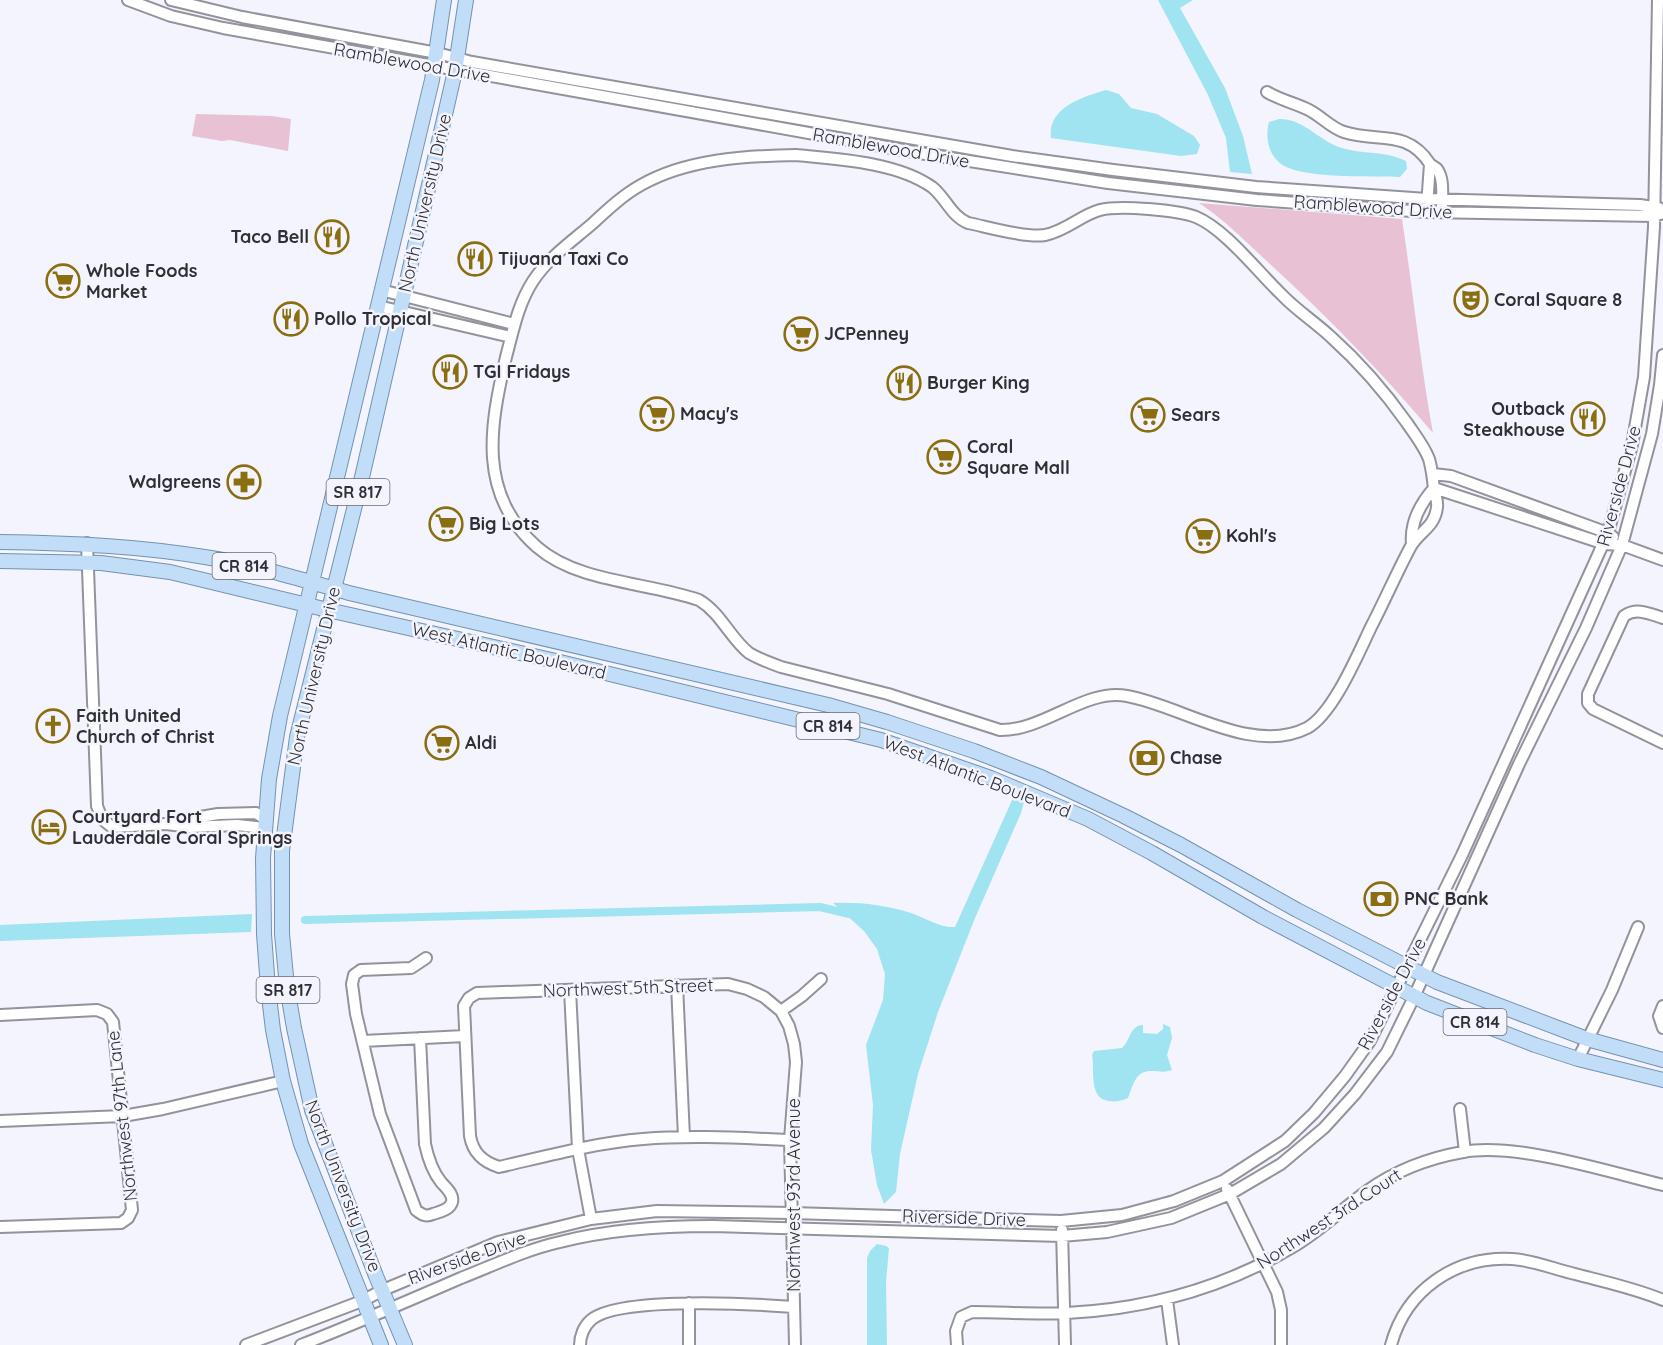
<svg xmlns="http://www.w3.org/2000/svg" width="1663" height="1345" viewBox="0 0 1663 1345" font-family="Quicksand,sans-serif">
  <style>
    .green { fill: #e8c2d4 }
    .water { fill: #a0e3f1 }
    .lines { fill: none; stroke-linecap: round; stroke-linejoin: round }
    .canal { stroke: #a0e3f1; stroke-width: 8 }
    .minor-casing { stroke: #92939b; stroke-width: 14 }
    .major-casing { stroke: #7492af; stroke-width: 16 }
    .minor { stroke: #fff; stroke-width: 10 }
    .major { stroke: #c2ddf7; stroke-width: 14 }
    .labels { text-anchor: middle; stroke-width: 5; stroke-linejoin: round; paint-order: stroke }
    .shield { fill: #f3f4fd; stroke: #6a6b70; stroke-width: 1.5 }
    .shield-label { font-size: 16px; font-weight: bold; fill: #303034 }
    .street-label { font-size: 18px; fill: #303034; stroke: #f3f4fd }
    .poi-label { font-size: 18px; font-weight: bold; fill: #303034; stroke: #f3f4fd; text-anchor: start }
  </style>
  <rect width="100%" height="100%" fill="#f3f4fd"/>
  <path class="green" d="M196 114 272 116 291 119 288 151 230 140 222 141 192 136Z
    M1199 203 1402 219C1413 291 1420 362 1433 433 1381 372 1330 319 1271 265 1247 243 1226 221 1199 203Z"/>
  <path class="water" d="M1158 0H1193L1180 8 1225 88 1243 136 1252 174 1230 172 1226 138 1208 95Z
    M1106 90 1119 94 1131 108 1157 114 1194 136 1200 145 1197 154 1181 156 1051 138C1047 108 1082 97 1106 90Z
    M1279 119C1307 119 1320 144 1346 149 1369 155 1381 150 1406 161L1407 169 1400 177C1374 176 1301 179 1281 164 1268 154 1265 137 1269 122Z
    M1013 798 1024 802 1021 813 975 918 938 1012 918 1074 900 1154 896 1192 884 1204 877 1185 871 1150 873 1105 866 1045 883 1000 885 974 877 949 864 931 833 903C858 902 886 905 911 913 926 918 939 928 955 927Z
    M252 914 251 932 0 941V925Z
    M1163 1024 1170 1027 1172 1038 1167 1055 1172 1070C1164 1073 1159 1071 1152 1071 1135 1070 1133 1086 1128 1098 1121 1101 1116 1102 1109 1101 1088 1099 1095 1069 1092 1055L1094 1051 1122 1048C1131 1040 1129 1026 1143 1025V1033L1157 1034 1163 1029Z
    M877 1244 886 1246 889 1248 886 1282 887 1345H867V1258L870 1251Z"/>
  <g class="lines">
    <path class="canal" d="M305 920 820 907 849 914"/>
    <g class="minor-casing">
      <path id="minor" d="M128 0 171 16 223 28 931 155 1108 183 1257 200 1426 212 1654 216 1663 213
        M171 0 242 17 437 53 472 62 1012 156 1113 170 1256 187 1427 199 1640 205 1659 208
        M1267 92C1280 100 1295 103 1309 110 1321 116 1331 128 1344 132 1377 143 1407 128 1430 164 1432 166 1435 167 1437 169 1444 178 1442 195 1442 206
        M796 155C837 159 897 162 932 187 946 198 951 216 968 223 988 227 1026 238 1045 235 1066 231 1081 215 1100 210 1120 205 1178 210 1196 217 1225 229 1258 272 1281 294 1296 310 1315 322 1331 337 1360 363 1385 392 1407 423 1415 435 1424 446 1429 459 1432 469 1433 479 1434 489 1435 495 1438 501 1437 507 1435 527 1420 531 1411 546 1397 572 1385 600 1371 627 1358 654 1333 714 1307 728 1252 756 1180 705 1127 696 1085 688 1044 731 1000 730L888 694 781 667C770 663 759 659 749 653 730 638 721 613 699 600 648 582 578 583 537 547 477 494 490 426 506 357 513 331 518 304 533 281 548 258 571 242 592 224 607 210 623 195 641 185 687 159 744 156 796 155Z
        M1427 206 1430 164
        M381 290 514 324
        M378 306 511 337
        M1433 474 1451 476 1608 533 1613 537
        M1434 488 1605 544 1622 545 1663 560
        M87 543 97 806 102 819 112 827 166 824 190 827 237 825 264 828
        M1412 544C1410 523 1420 504 1434 488
        M1663 618C1650 614 1637 607 1624 616L1588 694V703L1593 709 1663 743
        M171 822 218 814 256 813 265 819
        M677 985 684 1137
        M570 990 578 1149 591 1219
        M1663 1006 1659 1016 1663 1028
        M781 1011 802 996 821 979
        M0 1015 97 1010 107 1014 113 1022 132 1210 128 1218 121 1223 0 1227
        M420 1038 425 1144C428 1158 432 1171 441 1182 446 1188 454 1194 452 1202 450 1210 439 1212 433 1214 426 1217 422 1215 416 1210L380 1114 356 1014 352 984 354 975 361 970 411 968 426 958
        M363 1041 465 1036
        M1578 1059 1612 990 1638 927
        M1460 1109 1465 1152
        M0 1121 123 1116 163 1109 283 1081
        M790 1140C741 1138 692 1135 643 1139 594 1143 547 1156 499 1167 483 1162 473 1153 470 1136L464 1006 469 998 477 993 728 984 747 989 764 997 781 1011 789 1026 794 1044 796 1062 790 1140 795 1345
        M1227 1189 1277 1292 1281 1310V1345
        M1062 1230 1065 1345
        M1167 1300 1173 1345
        M689 1303V1345
        M246 1345 362 1301 383 1290 498 1242 591 1219 657 1211 792 1213 1061 1221 1122 1215 1174 1201 1223 1181 1285 1141 1314 1113 1345 1076 1370 1041 1462 855 1608 533 1632 445 1644 377 1654 227 1658 0
        M301 1345C355 1324 408 1301 461 1278 494 1265 525 1250 560 1242 610 1229 661 1226 713 1226L1062 1236 1107 1232 1171 1218 1230 1194 1281 1164 1324 1128 1355 1094 1387 1052 1414 997 1519 764 1586 628 1622 545 1652 434 1660 385 1663 355
        M580 1345C580 1336 584 1326 591 1320 618 1296 755 1304 794 1307
        M957 1345 956 1331 961 1317 972 1312C1004 1312 1036 1315 1067 1313 1147 1309 1221 1289 1291 1248 1319 1232 1341 1210 1367 1191 1395 1171 1429 1158 1463 1152 1516 1142 1609 1172 1663 1185
        M1391 1345C1406 1290 1455 1256 1512 1259 1532 1260 1554 1269 1575 1274 1605 1282 1634 1288 1663 1300"/>
    </g>
    <g class="major-casing">
      <path id="major" d="M0 542C71 543 141 546 211 558 257 566 303 580 349 593L828 705 887 722 974 751 1041 777 1124 816 1181 845 1297 910 1437 982 1587 1039 1663 1060
        M0 561 101 563 170 572 328 610 556 661 881 740 991 778 1088 819 1152 853 1263 917 1427 1003 1535 1045 1578 1059 1663 1080
        M381 1345 301 1144 283 1081 273 1030 268 988 264 934 263 858 269 779 280 716 432 80 444 0
        M405 1345 376 1276 312 1110 294 1028 287 987 282 934V851L297 737 363 473 455 71 466 0"/>
    </g>
    <use href="#minor" class="minor"/>
    <use href="#major" class="major"/>
  </g>
  <defs>
    <g id="restaurant-ring" transform="scale(1.725)"><circle r="9.5" fill="#f3f4fd" stroke="#8b6e0f" stroke-width="1.5"/><path d="M-5-6h1v4h1v-4h1v4h1v-4h1v5L-1.5 .5V6h-2V.5L-5-1ZM5-6V6H3V1.5H1.5Q1.5-4 5-6Z" fill="#8b6e0f"/></g>
    <g id="supermarket-ring" transform="scale(1.725)"><circle r="9.5" fill="#f3f4fd" stroke="#8b6e0f" stroke-width="1.5"/><path d="M-6-5.5h2.5l.6 2H6L4.5 2H-2.5L-4.4-4H-6ZM-1.5 3.2a1.3 1.3 0 1 0 .1 0ZM3 3.2a1.3 1.3 0 1 0 .1 0Z" fill="#8b6e0f"/></g>
    <g id="theatre-ring" transform="scale(1.725)"><circle r="9.5" fill="#f3f4fd" stroke="#8b6e0f" stroke-width="1.5"/><path d="M-5-5.5Q0-4 5-5.5V0Q5 5 0 6Q-5 5-5 0ZM-3.3-2.5H-1v1.5H-3.3ZM1-2.5H3.3v1.5H1ZM-2.8 1Q0 5.5 2.8 1Z" fill="#8b6e0f"/></g>
    <g id="pharmacy-ring" transform="scale(1.725)"><circle r="9.5" fill="#f3f4fd" stroke="#8b6e0f" stroke-width="1.5"/><path d="M-2-6h4v4h4v4h-4v4h-4v-4h-4v-4h4Z" fill="#8b6e0f"/></g>
    <g id="church-ring" transform="scale(1.725)"><circle r="9.5" fill="#f3f4fd" stroke="#8b6e0f" stroke-width="1.5"/><path d="M-1.2-6h2.4v3.5h3.3v2.4h-3.3V6h-2.4V-.1h-3.3v-2.4h3.3Z" fill="#8b6e0f"/></g>
    <g id="bank-ring" transform="scale(1.725)"><circle r="9.5" fill="#f3f4fd" stroke="#8b6e0f" stroke-width="1.5"/><path d="M-6-4H6V4H-6ZM0-2.3a2.3 2.3 0 1 0 0 4.6a2.3 2.3 0 1 0 0-4.6Z" fill="#8b6e0f"/></g>
    <g id="hotel-ring" transform="scale(1.725)"><circle r="9.5" fill="#f3f4fd" stroke="#8b6e0f" stroke-width="1.5"/><path d="M-6-4.5h1.5V1H6V5H4.5V3h-9V5H-6ZM-4 0a1.8 1.8 0 1 1 3.6 0ZM.5 0V-2.5h3Q6-2.5 6 0Z" fill="#8b6e0f"/></g>
  </defs>
  <g fill-rule="evenodd">
    <use href="#restaurant-ring" x="332" y="237"/>
    <use href="#restaurant-ring" x="475" y="259"/>
    <use href="#supermarket-ring" x="63" y="281"/>
    <use href="#theatre-ring" x="1471" y="300"/>
    <use href="#restaurant-ring" x="291" y="319"/>
    <use href="#supermarket-ring" x="801" y="334"/>
    <use href="#restaurant-ring" x="450" y="372"/>
    <use href="#restaurant-ring" x="904" y="383"/>
    <use href="#supermarket-ring" x="657" y="414"/>
    <use href="#supermarket-ring" x="1148" y="415"/>
    <use href="#restaurant-ring" x="1588" y="419"/>
    <use href="#supermarket-ring" x="944" y="457"/>
    <use href="#pharmacy-ring" x="244" y="482"/>
    <use href="#supermarket-ring" x="446" y="524"/>
    <use href="#supermarket-ring" x="1203" y="536"/>
    <use href="#church-ring" x="53" y="726"/>
    <use href="#supermarket-ring" x="442" y="743"/>
    <use href="#bank-ring" x="1147" y="758"/>
    <use href="#hotel-ring" x="49" y="827"/>
    <use href="#bank-ring" x="1381" y="899"/>
  </g>
  <g class="labels">
    <g class="shield">
      <rect x="326.5" y="479" width="63" height="26" rx="4.5"/>
      <rect x="212.5" y="553" width="63" height="26" rx="4.5"/>
      <rect x="796.5" y="713" width="63" height="26" rx="4.5"/>
      <rect x="256.5" y="977" width="63" height="26" rx="4.5"/>
      <rect x="1443.5" y="1009" width="63" height="26" rx="4.5"/>
    </g>
    <g class="shield-label">
      <text x="358" y="498">SR 817</text>
      <text x="244" y="572">CR 814</text>
      <text x="828" y="732">CR 814</text>
      <text x="288" y="996">SR 817</text>
      <text x="1475" y="1028">CR 814</text>
    </g>
    <g class="street-label">
      <text transform="translate(412 63) rotate(10)" y="6">Ramblewood Drive</text>
      <text transform="translate(891 148) rotate(10)" y="6">Ramblewood Drive</text>
      <text transform="translate(425 203) rotate(-77)" y="6">North University Drive</text>
      <text transform="translate(1373 207) rotate(4)" y="6">Ramblewood Drive</text>
      <text transform="translate(1619 486) rotate(-75)" y="6">Riverside Drive</text>
      <text transform="translate(509 651) rotate(13)" y="6">West Atlantic Boulevard</text>
      <text transform="translate(314 676) rotate(-77)" y="6">North University Drive</text>
      <text transform="translate(977 777) rotate(21)" y="6">West Atlantic Boulevard</text>
      <text transform="translate(628 988) rotate(-2)" y="6">Northwest 5th Street</text>
      <text transform="translate(1392 994) rotate(-62)" y="6">Riverside Drive</text>
      <text transform="translate(122 1116) rotate(-96)" y="6">Northwest 97th Lane</text>
      <text transform="translate(343 1186) rotate(69)" y="6">North University Drive</text>
      <text transform="translate(794 1195) rotate(-90)" y="6">Northwest 93rd Avenue</text>
      <text transform="translate(964 1218) rotate(2)" y="6">Riverside Drive</text>
      <text transform="translate(1329 1219) rotate(-33)" y="6">Northwest 3rd Court</text>
      <text transform="translate(467 1258) rotate(-20)" y="6">Riverside Drive</text>
    </g>
    <g class="poi-label">
      <text x="309" y="243" text-anchor="end">Taco Bell</text>
      <text x="498" y="265">Tijuana Taxi Co</text>
      <text x="86" y="277">Whole Foods<tspan x="86" dy="21">Market</tspan></text>
      <text x="1494" y="306">Coral Square 8</text>
      <text x="314" y="325">Pollo Tropical</text>
      <text x="824" y="340">JCPenney</text>
      <text x="473" y="378">TGI Fridays</text>
      <text x="927" y="389">Burger King</text>
      <text x="1565" y="415" text-anchor="end">Outback<tspan x="1565" dy="21">Steakhouse</tspan></text>
      <text x="680" y="420">Macy's</text>
      <text x="1171" y="421">Sears</text>
      <text x="967" y="453">Coral<tspan x="967" dy="21">Square Mall</tspan></text>
      <text x="221" y="488" text-anchor="end">Walgreens</text>
      <text x="469" y="530">Big Lots</text>
      <text x="1226" y="542">Kohl's</text>
      <text x="76" y="722">Faith United<tspan x="76" dy="21">Church of Christ</tspan></text>
      <text x="465" y="749">Aldi</text>
      <text x="1170" y="764">Chase</text>
      <text x="72" y="823">Courtyard Fort<tspan x="72" dy="21">Lauderdale Coral Springs</tspan></text>
      <text x="1404" y="905">PNC Bank</text>
    </g>
  </g>
</svg>
